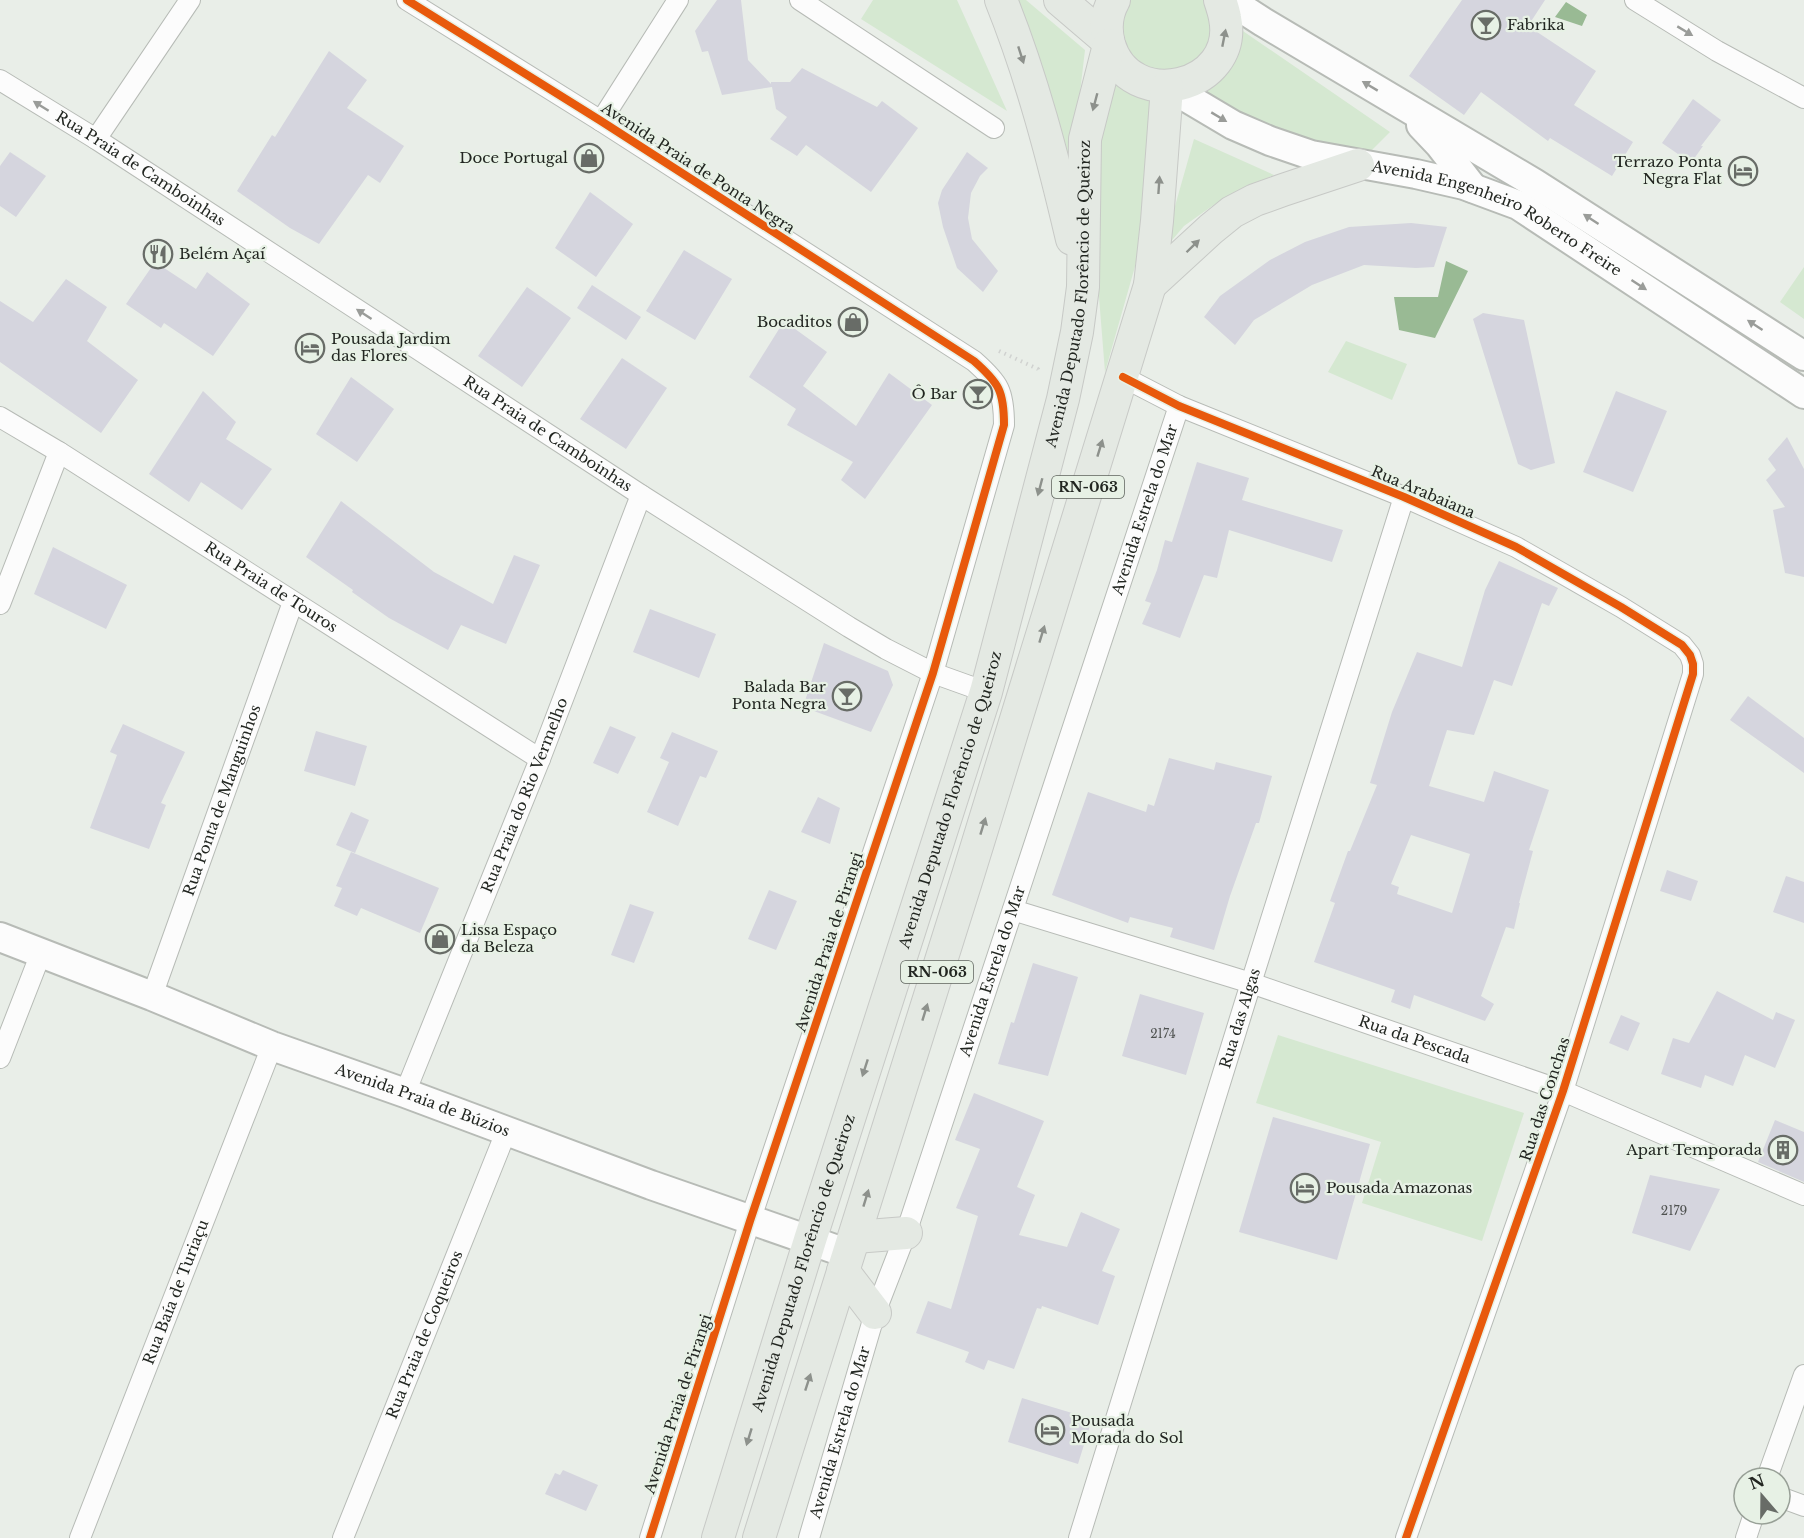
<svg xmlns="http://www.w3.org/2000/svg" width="1804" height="1538" viewBox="0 0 1804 1538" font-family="'Libre Baskerville',serif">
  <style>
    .green { fill: #d5e8d1 }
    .water { fill: #99ba94 }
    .building { fill: #d5d5de; fill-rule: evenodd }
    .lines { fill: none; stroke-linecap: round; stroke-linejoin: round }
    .minor-casing { stroke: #b7bbb6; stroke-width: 22 }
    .secondary-casing { stroke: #b7bbb6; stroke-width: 32 }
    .primary-casing { stroke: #c7c9c6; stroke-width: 34 }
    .path { stroke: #d0d2d0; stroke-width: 4; stroke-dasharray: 1.5 4.5; stroke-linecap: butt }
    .minor { stroke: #fcfcfc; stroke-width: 20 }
    .secondary { stroke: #fcfcfc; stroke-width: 28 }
    .primary { stroke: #e4e9e3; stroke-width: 32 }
    .cycleway-casing { stroke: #e7f1e5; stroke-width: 11 }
    .cycleway { stroke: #e8590c; stroke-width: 8 }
    .oneway { fill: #9a9c99 }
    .oneway2 { fill: #8d918c }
    .labels { text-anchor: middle; stroke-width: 4.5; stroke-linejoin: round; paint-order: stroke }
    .number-label { font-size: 12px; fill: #4f5250 }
    .shield { fill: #e7f1e5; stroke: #5d635c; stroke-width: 1.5 }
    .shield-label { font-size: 14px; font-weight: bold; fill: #222621 }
    .poi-label { font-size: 15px; fill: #222621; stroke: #e7f1e5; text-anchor: start }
    .street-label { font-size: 15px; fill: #222621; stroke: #e7f1e5 }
  </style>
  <rect width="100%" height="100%" fill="#e9eee8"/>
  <path class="green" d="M873 0H957L1007 111 861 19Z
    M1007 0H1026L1085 50 1069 186Z
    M1120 0H1212L1208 60 1160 80 1118 53Z
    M1240 29 1390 132 1363 159 1271 135 1201 100 1220 69Z
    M1107 78 1161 108 1136 263 1105 372 1097 272 1092 130Z
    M1194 139 1274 175 1215 204 1184 226 1162 252Z
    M1804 267V319L1780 302Z
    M1346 341 1407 364 1392 400 1328 372Z
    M1278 1035 1524 1113 1482 1241 1362 1203 1381 1142 1256 1103Z"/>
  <path class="water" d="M1566 2 1587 15 1582 26 1555 17Z
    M1446 261 1468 271 1435 338 1399 330 1394 297H1438Z"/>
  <path class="building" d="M717 0H741L748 60 771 84V82H790L802 68 877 107 882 101 918 128 871 192 806 145 797 156 770 139 787 117 776 109 772 87 722 95 708 51 702 52 695 31Z
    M1462 0H1545L1528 26 1596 71 1574 105 1633 142 1612 176 1550 138 1548 141 1481 92 1464 115 1409 76Z
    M329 51 367 80 347 108 404 146 380 183 368 175 319 244 290 228 237 191 272 135 275 137Z
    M1693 99 1721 120 1701 146H1703L1691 163 1662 143Z
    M10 152 46 176 16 217 0 206V166Z
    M967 152 988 168 980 176 971 193 968 218 972 239 998 271 983 292 957 268 943 227 938 203 942 190Z
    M590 192 633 224 596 277 555 248Z
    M1411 223 1447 227 1434 267 1416 268 1364 265 1312 285 1254 320 1235 345 1204 317 1220 296 1270 260 1305 242 1349 227Z
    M684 250 732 279 695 340 646 311Z
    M155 262 196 289 207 272 250 304 213 356 164 323 161 328 126 304Z
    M66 279 107 307 87 341 138 380 101 433 0 362V301L33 322Z
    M592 285 641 317 626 340 577 308Z
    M527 287 571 318 522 387 478 356Z
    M1483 313 1524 320 1555 463 1531 470 1518 464 1473 319Z
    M784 321 827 352 803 386 856 426 889 373 932 405 865 499 841 480 853 462 787 425 796 409 749 377Z
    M622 358 667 388 626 449 580 419Z
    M351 377 394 409 357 462 316 434Z
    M203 391 236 422 226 439 272 469 242 510 201 482 189 502 149 474Z
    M1616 391 1667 411 1633 492 1583 472Z
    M1787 437 1804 469V577L1785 573 1773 510 1785 507 1766 480 1776 470 1768 459Z
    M1197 462 1249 478 1242 500 1343 530 1332 562 1229 530 1217 578 1204 575 1180 638 1142 624 1151 603 1145 601 1157 570 1165 540 1172 542Z
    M341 501 434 572 493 604 514 555 540 565 506 644 461 625 448 650 389 618 352 592 353 590 306 557Z
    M53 547 127 585 106 629 34 594Z
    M1499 561 1558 588 1549 606 1542 603 1512 686 1494 680 1474 735 1447 730 1429 786 1484 802 1494 771 1549 790 1529 850 1533 851 1519 903H1520L1514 929 1506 927 1481 996 1494 1004 1485 1021 1414 995 1410 1009 1391 1002 1395 990 1314 962 1335 903 1330 901 1348 851H1350L1377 785 1370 783 1392 712 1417 652 1462 667 1485 590ZM1411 835 1470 854 1452 913 1397 894 1399 887 1391 884Z
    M650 609 716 634 699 678 633 652Z
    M824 643 888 671 893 685 871 732 803 707Z
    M1748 696 1804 738V773L1730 720Z
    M123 724 185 752 161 803 166 805 149 849 90 828 117 755 110 752Z
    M610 726 636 737 618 774 593 763Z
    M316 731 367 746 355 786 304 771Z
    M672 732 718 751 706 778 700 776 678 826 647 812 669 762 660 758Z
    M1169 758 1214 770 1216 762 1272 776 1259 823H1256L1230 896 1214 950 1170 937 1173 928 1130 917 1128 923 1052 895 1088 792 1146 812 1148 804 1154 806Z
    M818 797 840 808 830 844 801 832Z
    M351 812 369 820 355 853 336 845Z
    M351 852 439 888 420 933 361 908 357 916 334 906 342 888 336 886Z
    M1667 870 1698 881 1691 901 1660 891Z
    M1786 876 1804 882V923L1773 912Z
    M769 890 797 901 776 950 748 939Z
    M630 904 654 912 634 963 611 955Z
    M1033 963 1078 977 1048 1076 998 1064 1011 1022 1014 1023Z
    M1717 991 1773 1020 1776 1012 1795 1020 1775 1068 1745 1055 1733 1086 1705 1075 1701 1088 1661 1074 1673 1038 1689 1043Z
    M1140 994 1204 1013 1186 1075 1122 1056Z
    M1621 1015 1640 1023 1628 1051 1609 1043Z
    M974 1093 1044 1121 1017 1187 1035 1195 1019 1235 1067 1247 1081 1212 1120 1229 1102 1271 1115 1276 1098 1325 1042 1306 1041 1309 1037 1308 1014 1369 988 1360 984 1370 965 1362 969 1352 916 1333 928 1301 951 1309 978 1216 956 1208 980 1149 955 1140Z
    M1273 1117 1370 1144 1337 1260 1239 1232Z
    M1775 1120 1804 1132V1182L1758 1162Z
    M1650 1175 1720 1189 1690 1251 1632 1233Z
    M1022 1398 1092 1419 1078 1464 1008 1442Z
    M563 1470 598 1485 586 1511 545 1494 555 1473 560 1475Z"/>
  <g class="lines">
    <g class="minor-casing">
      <g id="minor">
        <path d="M407 0 601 121 974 361C999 383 1004 391 1004 425L933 673 750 1221 650 1538"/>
        <path d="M800 0 994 128"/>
        <path d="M1635 0 1717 51 1804 98"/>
        <path id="s1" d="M0 80 96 139 641 495 849 627 886 649 933 673 986 692"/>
        <path d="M601 121 678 0"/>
        <path d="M96 139 190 0"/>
        <path d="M1123 377 1179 406 1404 497 1516 547 1621 607 1682 645 1690 655 1693 664V674L1563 1091 1406 1538"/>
        <path id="s2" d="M0 417 59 452 540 759"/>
        <path d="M0 604 59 452"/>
        <path id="s3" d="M1013 910 1251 983 1563 1091 1804 1195"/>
        <path id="s4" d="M152 996 293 602"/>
        <path d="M0 1058 41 953"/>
        <path id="s5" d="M405 1093 540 759 641 495"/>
        <path d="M1767 1478 1804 1375"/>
        <path d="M1780 1497 1804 1506"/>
        <path id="s6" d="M80 1538 272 1046"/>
        <path id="s7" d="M343 1538 506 1132"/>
        <path id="s8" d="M809 1538 875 1313 906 1233 1179 406"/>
        <path id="s9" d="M1079 1538 1251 983 1404 497"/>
        <path d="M1746 1538 1754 1514"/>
      </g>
    </g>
    <g class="secondary-casing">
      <g id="secondary">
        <path d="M1229 0 1263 22 1534 183 1804 356"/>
        <path id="s10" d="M1169 87 1233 125 1270 141 1311 155 1416 174 1464 185 1518 205 1804 394"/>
        <path d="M1421 125 1439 144 1473 188"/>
        <path id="s11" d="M0 937 152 996 272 1046 405 1093 651 1185 849 1254"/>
      </g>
    </g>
    <g class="primary-casing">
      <g id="primary">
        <path d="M1001 0C1032 77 1053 158 1072 239"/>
        <path d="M1060 0 1108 41"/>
        <path d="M1114 0C1106 14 1105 29 1109 44 1130 115 1239 88 1225 18 1224 12 1222 6 1220 0"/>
        <path d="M1150 285 1211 229 1232 212 1255 200 1283 190 1358 165"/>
        <path d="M855 1237 906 1233"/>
        <path d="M843 1271 875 1313"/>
        <path id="s12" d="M718 1538 810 1240 986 692 1063 399 1077 332 1083 287 1085 139 1109 45"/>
        <path d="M759 1538 968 875 1150 285 1157 221 1167 87"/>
      </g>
    </g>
    <path class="path" d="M999 351 1038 369 1039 372"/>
    <use href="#minor" class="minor"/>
    <use href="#secondary" class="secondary"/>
    <use href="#primary" class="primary"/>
    <g class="cycleway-casing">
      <path id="cycleway" d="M407 0 601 121 974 361C999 383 1004 391 1004 425L933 673 750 1221 650 1538
        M1123 377 1179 406 1404 497 1516 547 1621 607 1682 645 1690 655 1693 664V674L1563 1091 1406 1538"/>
    </g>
    <use href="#cycleway" class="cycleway"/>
  </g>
  <defs><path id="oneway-solid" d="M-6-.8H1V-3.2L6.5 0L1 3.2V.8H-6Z" transform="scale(1.5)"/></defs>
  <g class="oneway">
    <use href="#oneway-solid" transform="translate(1685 31) rotate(31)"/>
    <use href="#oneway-solid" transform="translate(1370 86) rotate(-149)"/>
    <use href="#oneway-solid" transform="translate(41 106) rotate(-148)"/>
    <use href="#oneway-solid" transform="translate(1219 117) rotate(31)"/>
    <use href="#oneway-solid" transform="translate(1591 219) rotate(-147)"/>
    <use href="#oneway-solid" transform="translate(1639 285) rotate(33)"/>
    <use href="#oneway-solid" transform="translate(364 314) rotate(-147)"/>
    <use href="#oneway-solid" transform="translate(1755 325) rotate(-147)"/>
  </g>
  <g class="oneway2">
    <use href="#oneway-solid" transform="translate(1224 38) rotate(-79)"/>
    <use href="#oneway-solid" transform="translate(1021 55) rotate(72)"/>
    <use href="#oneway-solid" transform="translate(1095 102) rotate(105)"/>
    <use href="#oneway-solid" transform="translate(1159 185) rotate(-86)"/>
    <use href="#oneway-solid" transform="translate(1193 246) rotate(-44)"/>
    <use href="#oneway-solid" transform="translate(1100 448) rotate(-73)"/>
    <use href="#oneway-solid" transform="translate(1040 487) rotate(105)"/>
    <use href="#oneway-solid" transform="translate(1042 634) rotate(-73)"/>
    <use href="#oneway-solid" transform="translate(983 826) rotate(-73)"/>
    <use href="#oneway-solid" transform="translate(925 1012) rotate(-73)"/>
    <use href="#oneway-solid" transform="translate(865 1068) rotate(108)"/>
    <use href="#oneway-solid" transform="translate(866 1198) rotate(-73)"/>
    <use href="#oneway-solid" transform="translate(808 1382) rotate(-72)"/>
    <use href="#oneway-solid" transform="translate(749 1437) rotate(107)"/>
  </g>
  <defs>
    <g id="bar-ring" transform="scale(1.5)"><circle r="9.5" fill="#e7f1e5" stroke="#686c67" stroke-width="1.5"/><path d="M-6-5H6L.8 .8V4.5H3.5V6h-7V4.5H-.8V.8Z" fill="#686c67"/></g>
    <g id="shop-ring" transform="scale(1.5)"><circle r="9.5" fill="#e7f1e5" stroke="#686c67" stroke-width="1.5"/><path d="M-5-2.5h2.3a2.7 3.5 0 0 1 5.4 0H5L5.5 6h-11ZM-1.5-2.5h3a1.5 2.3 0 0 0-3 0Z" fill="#686c67"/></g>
    <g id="hotel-ring" transform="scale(1.5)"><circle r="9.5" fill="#e7f1e5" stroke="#686c67" stroke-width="1.5"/><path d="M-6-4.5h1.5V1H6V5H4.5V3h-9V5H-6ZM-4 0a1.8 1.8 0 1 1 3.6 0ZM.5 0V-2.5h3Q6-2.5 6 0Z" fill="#686c67"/></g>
    <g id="restaurant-ring" transform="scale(1.5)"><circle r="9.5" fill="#e7f1e5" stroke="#686c67" stroke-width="1.5"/><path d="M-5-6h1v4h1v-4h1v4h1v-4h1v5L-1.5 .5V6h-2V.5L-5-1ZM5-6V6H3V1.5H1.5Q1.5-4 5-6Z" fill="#686c67"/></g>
    <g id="building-ring" transform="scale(1.5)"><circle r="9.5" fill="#e7f1e5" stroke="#686c67" stroke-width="1.5"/><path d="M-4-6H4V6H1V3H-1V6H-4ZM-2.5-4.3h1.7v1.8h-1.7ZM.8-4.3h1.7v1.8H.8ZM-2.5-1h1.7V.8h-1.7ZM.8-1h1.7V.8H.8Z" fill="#686c67"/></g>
  </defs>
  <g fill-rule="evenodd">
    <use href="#bar-ring" x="1486" y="25"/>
    <use href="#shop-ring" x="589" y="158"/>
    <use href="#hotel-ring" x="1743" y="171"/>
    <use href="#restaurant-ring" x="158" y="254"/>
    <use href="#shop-ring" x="853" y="322"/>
    <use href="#hotel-ring" x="310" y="348"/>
    <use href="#bar-ring" x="978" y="394"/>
    <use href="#bar-ring" x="847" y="696"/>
    <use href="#shop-ring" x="440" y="939"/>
    <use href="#building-ring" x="1783" y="1150"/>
    <use href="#hotel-ring" x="1305" y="1188"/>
    <use href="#hotel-ring" x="1050" y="1430"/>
  </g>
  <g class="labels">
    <g class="number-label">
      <text x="1163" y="1038">2174</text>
      <text x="1674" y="1215">2179</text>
    </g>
    <g class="shield">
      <rect x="1052" y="476" width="72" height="22" rx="4.5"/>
      <rect x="901" y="961" width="72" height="22" rx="4.5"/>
    </g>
    <g class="shield-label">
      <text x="1088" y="492">RN-063</text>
      <text x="937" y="977">RN-063</text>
    </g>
    <g class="poi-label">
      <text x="1507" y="30">Fabrika</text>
      <text x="568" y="163" text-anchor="end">Doce Portugal</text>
      <text x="1722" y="167" text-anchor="end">Terrazo Ponta<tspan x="1722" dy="17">Negra Flat</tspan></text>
      <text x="179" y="259">Belém Açaí</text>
      <text x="832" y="327" text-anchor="end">Bocaditos</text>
      <text x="331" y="344">Pousada Jardim<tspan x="331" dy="17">das Flores</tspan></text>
      <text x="957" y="399" text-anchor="end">Ô Bar</text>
      <text x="826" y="692" text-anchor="end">Balada Bar<tspan x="826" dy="17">Ponta Negra</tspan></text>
      <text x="461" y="935">Lissa Espaço<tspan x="461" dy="17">da Beleza</tspan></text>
      <text x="1762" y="1155" text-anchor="end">Apart Temporada</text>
      <text x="1326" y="1193">Pousada Amazonas</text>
      <text x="1071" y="1426">Pousada<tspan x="1071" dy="17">Morada do Sol</tspan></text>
    </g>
    <g class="street-label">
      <text transform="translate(698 168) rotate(33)" y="5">Avenida Praia de Ponta Negra</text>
      <text dy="5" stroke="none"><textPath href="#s1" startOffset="166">Rua Praia de Camboinhas</textPath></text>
      <text dy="5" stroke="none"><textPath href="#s10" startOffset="357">Avenida Engenheiro Roberto Freire</textPath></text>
      <text dy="5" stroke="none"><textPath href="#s12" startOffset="1296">Avenida Deputado Florêncio de Queiroz</textPath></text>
      <text dy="5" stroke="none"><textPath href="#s1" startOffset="652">Rua Praia de Camboinhas</textPath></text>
      <text transform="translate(1423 492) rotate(23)" y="5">Rua Arabaiana</text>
      <text dy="5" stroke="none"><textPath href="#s8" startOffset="1082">Avenida Estrela do Mar</textPath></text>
      <text dy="5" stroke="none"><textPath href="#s2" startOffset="320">Rua Praia de Touros</textPath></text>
      <text dy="5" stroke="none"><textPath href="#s5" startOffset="321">Rua Praia do Rio Vermelho</textPath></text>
      <text dy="5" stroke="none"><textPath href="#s4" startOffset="208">Rua Ponta de Manguinhos</textPath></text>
      <text dy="5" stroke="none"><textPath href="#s12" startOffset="774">Avenida Deputado Florêncio de Queiroz</textPath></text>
      <text transform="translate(829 942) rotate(-72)" y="5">Avenida Praia de Pirangi</text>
      <text dy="5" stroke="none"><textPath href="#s8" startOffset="596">Avenida Estrela do Mar</textPath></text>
      <text dy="5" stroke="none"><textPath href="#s9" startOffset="544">Rua das Algas</textPath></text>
      <text dy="5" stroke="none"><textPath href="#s3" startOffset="422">Rua da Pescada</textPath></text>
      <text transform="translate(1545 1099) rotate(-72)" y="5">Rua das Conchas</text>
      <text dy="5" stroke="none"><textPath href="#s11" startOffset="453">Avenida Praia de Búzios</textPath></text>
      <text dy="5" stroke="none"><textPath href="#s12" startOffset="288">Avenida Deputado Florêncio de Queiroz</textPath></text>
      <text dy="5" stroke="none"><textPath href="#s6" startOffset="264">Rua Baía de Turiaçu</textPath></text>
      <text dy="5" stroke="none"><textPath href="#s7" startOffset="219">Rua Praia de Coqueiros</textPath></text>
      <text transform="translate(678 1404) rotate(-72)" y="5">Avenida Praia de Pirangi</text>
      <text dy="5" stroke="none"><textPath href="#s8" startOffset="110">Avenida Estrela do Mar</textPath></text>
    </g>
  </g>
  <g transform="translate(1762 1496) rotate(340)"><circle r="28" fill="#e7f1e5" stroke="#98a097" stroke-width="1.5"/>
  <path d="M0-4.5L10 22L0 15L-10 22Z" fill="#686c67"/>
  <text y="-9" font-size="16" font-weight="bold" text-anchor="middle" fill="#222621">N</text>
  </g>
</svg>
